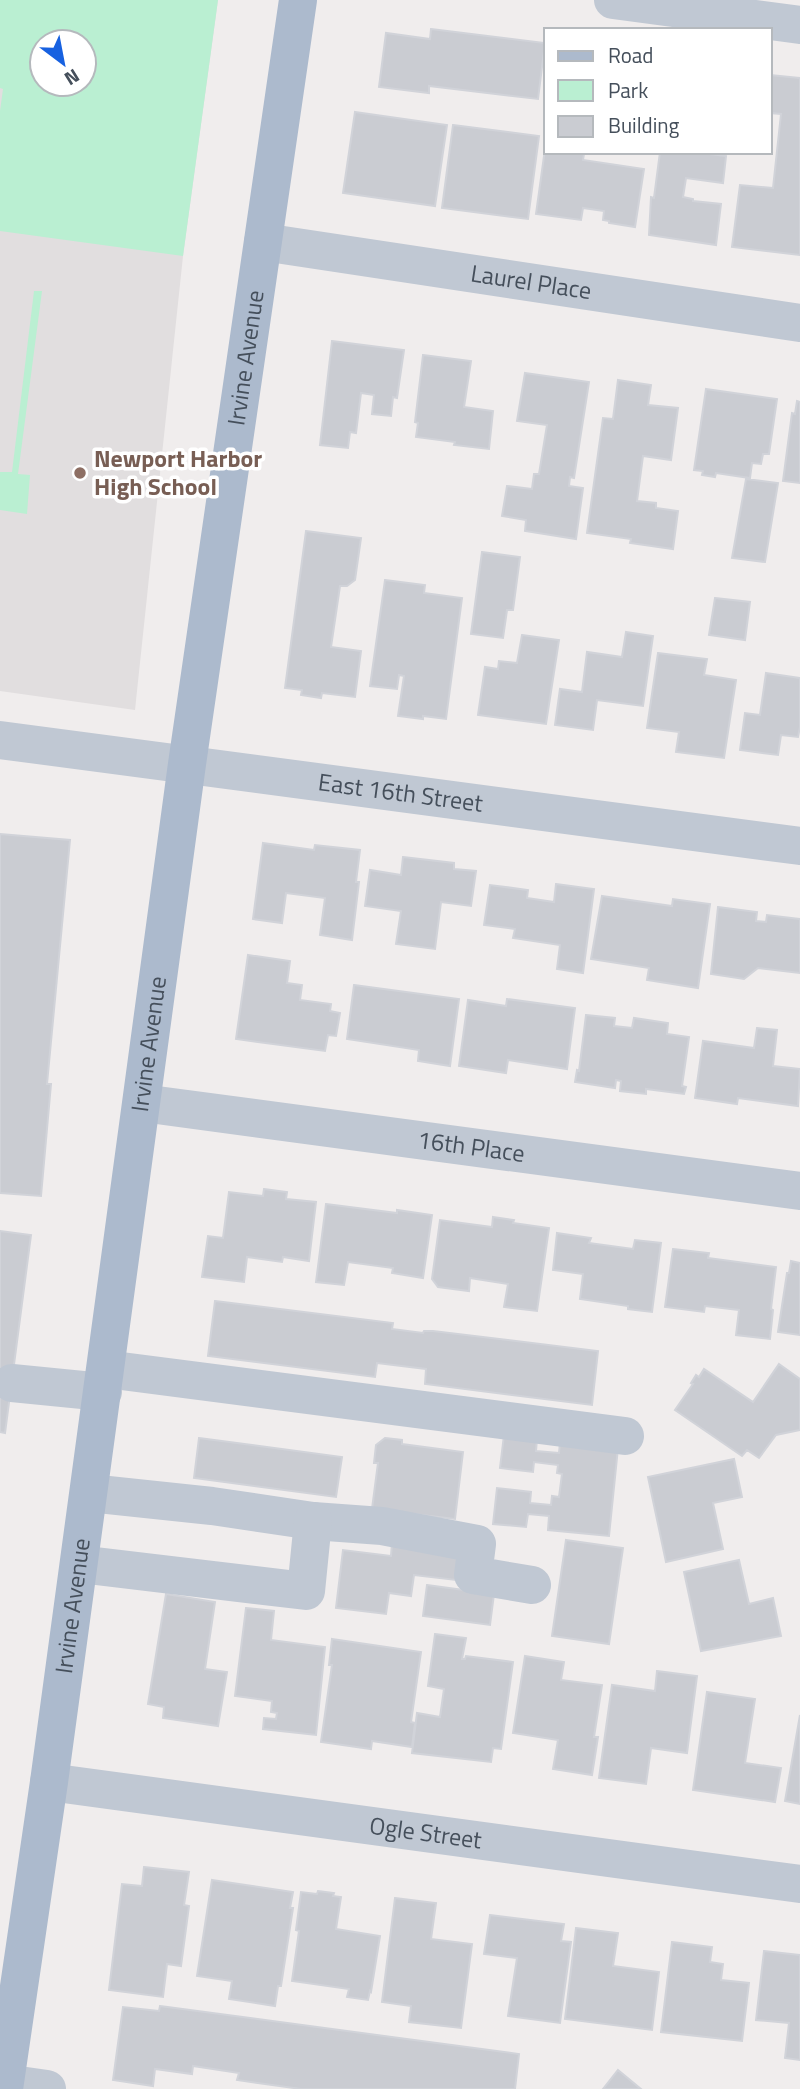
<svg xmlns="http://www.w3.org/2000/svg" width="800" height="2089" viewBox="0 0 800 2089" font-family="'Titillium Web',sans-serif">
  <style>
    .education { fill: #e1dedf; fill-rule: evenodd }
    .green { fill: #baefd2; fill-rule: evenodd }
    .building { fill: #caccd2; stroke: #d1d3d9; stroke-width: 2 }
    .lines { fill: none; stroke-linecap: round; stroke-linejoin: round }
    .minor { stroke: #c0c8d3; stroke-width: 38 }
    .major { stroke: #acbacd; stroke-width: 38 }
    .education-dot { fill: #8d6e63; stroke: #fff; stroke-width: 2.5 }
    .labels { text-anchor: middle; stroke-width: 7; stroke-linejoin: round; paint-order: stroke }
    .street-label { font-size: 24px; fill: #454f5b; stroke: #fff }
    .education-label { font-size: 24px; font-weight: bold; fill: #785e54; stroke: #fff; text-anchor: start }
  </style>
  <rect width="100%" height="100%" fill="#f0eded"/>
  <path class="education" d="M0 0H218L183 256 135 710 0 691ZM42 42H84V84H42Z"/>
  <path class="green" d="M0 0H218L183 256 0 231V111L3 89 0 88ZM42 42H84V84H42Z
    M34 291H42L18 474 30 475 27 514 0 510V472H12Z"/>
  <path class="building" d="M431 29 545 43 538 99 429 86V93L379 87 386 33 430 39Z
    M770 75 800 78V255L732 247 740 185 773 188 781 114 770 113Z
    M355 112 447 125 435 206 343 193Z
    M453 125 539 136 528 219 442 208Z
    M545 149 546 152 584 154 583 160 644 169 635 227 609 223V221L603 220 604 211 583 208 581 220 536 214Z
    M660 152H693L726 156 723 183 686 178 683 197 693 199V201L721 204 716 245 649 235 651 197 654 198Z
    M332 341 404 350 397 398 393 397 391 416 372 414 374 395 361 393 356 433 350 432 348 448 320 445Z
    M423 355 471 361 464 407 493 411 489 449 454 445 455 442 416 437 418 423 415 422Z
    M525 373 589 382 574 478 570 477 569 486 583 488 576 539 525 531 526 520 502 516 507 486 532 489 534 474H539L547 425 517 421Z
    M618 380 651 385 648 405 678 408 671 460 643 456 637 501 656 503V508L678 511 673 549 630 543 631 539 587 533 603 418 613 419Z
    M706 389 777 399 769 454H763L761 464 752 463 750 478 716 473 715 477 702 475 703 471 694 470Z
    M797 401 800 402V483L783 481 792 413 795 414Z
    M746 479 778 483 765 562 732 558Z
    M306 531 361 538 355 580 347 586H340L331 647 361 651 355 697 322 693 321 698 301 695 302 690 285 688Z
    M482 552 520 557 513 610H507L503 638 471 634Z
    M385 580 425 585 424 593 462 598 446 719 423 716V719L398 716 404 676 399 675 397 689 370 686Z
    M715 598 750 602 745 640 709 635Z
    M626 632 653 636 643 706 597 700 593 730 555 725 560 689 582 692 587 652 622 657Z
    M522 635 559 640 546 724 478 715 485 667 498 669 499 661 517 663Z
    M658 653 707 659 704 675 736 680 724 758 676 752 679 732 647 728Z
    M766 673 800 678V727L798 737 781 735 778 755 740 750 745 713 760 715Z
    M0 834 70 840 47 1084H51L41 1196 0 1193Z
    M263 843 314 850 315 845 360 850 356 882H359L352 940 320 935 325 898 286 893 282 923 253 919Z
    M403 857 454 863V869L476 871 471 906 441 902 435 949 396 944 401 911 365 906 370 870 401 875Z
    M556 884 594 889 583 973 557 969 560 945 513 938 515 929 484 925 490 885 528 890 527 898 554 902Z
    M602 896 672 906 673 899 710 904 698 988 647 980 649 968 591 959Z
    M718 907 757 912 756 921 766 922 767 915 800 919V973L758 968 744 979 711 974Z
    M248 955 290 961 287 983 302 985 300 1000 331 1004 330 1011 340 1013 336 1036 328 1035 325 1051 236 1039Z
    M354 985 459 999 450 1066 418 1061 419 1050 347 1039Z
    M507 999 575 1008 567 1069 508 1060 506 1073 459 1066 468 1000 506 1006Z
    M586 1015 615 1018 614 1026 632 1028 634 1018 668 1023 667 1034 689 1037 682 1086 686 1087 684 1094 646 1089V1094L620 1091 621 1081 616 1080 615 1088 575 1082 577 1070 579 1071Z
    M757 1028 777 1030 773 1066 800 1069 798 1106 738 1098 737 1104 695 1098 703 1041 754 1048Z
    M264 1189 287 1192 286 1199 316 1202 309 1261 283 1257 282 1262 247 1257 244 1282 202 1277 208 1236 223 1238 229 1192 263 1196Z
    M326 1204 397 1213V1210L432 1215 423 1278 392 1273 393 1268 348 1262 344 1285 316 1282Z
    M493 1217 514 1220 513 1223 549 1228 537 1311 504 1307 508 1284 470 1278 469 1291 438 1287 432 1279 440 1220 492 1227Z
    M0 1231 31 1235 5 1433 0 1432Z
    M557 1233 591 1238 589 1243 633 1249 635 1240 661 1243 652 1312 628 1309V1306L580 1299 583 1274 553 1270Z
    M673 1249 709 1253 708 1258 776 1267 771 1309 773 1310 770 1339 736 1335 739 1310 705 1306 704 1312 665 1307Z
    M791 1261 800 1263V1335L778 1332 787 1273H789Z
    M215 1301 393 1323 392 1329 423 1333 424 1331H433L598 1351 592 1405 425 1384 426 1369 377 1363 375 1377 208 1356Z
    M779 1364 800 1379V1430L776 1435 759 1458 747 1450 742 1456 675 1410 693 1384 691 1383 696 1375 699 1377 704 1369 753 1402Z
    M504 1435 537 1439 536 1451 559 1453 560 1442 618 1448 609 1536 548 1530 549 1516 528 1514 526 1527 493 1524 497 1488 531 1492 530 1503 551 1505 552 1496 559 1497 562 1474 557 1473 558 1465 534 1462 533 1472 500 1468Z
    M199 1438 342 1457 336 1497 194 1478Z
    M385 1438 402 1440V1444L463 1452 455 1519 372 1509 378 1463H374L376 1445Z
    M734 1459 742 1497 713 1503 723 1549 666 1562 648 1477Z
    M566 1540 623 1548 609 1644 552 1636Z
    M392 1543 460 1552 456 1580 414 1575 411 1596 389 1593 386 1614 336 1608 343 1550 391 1556Z
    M739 1560 749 1604 773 1598 781 1636 701 1651 684 1572Z
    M427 1585 494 1594 490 1625 423 1616Z
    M166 1594 215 1602 205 1669 227 1672 218 1726 163 1718 164 1707 148 1704Z
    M246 1608 274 1611 271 1640 325 1647 316 1735 263 1729 264 1718 276 1719 277 1713 271 1712 272 1701 235 1696Z
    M435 1634 466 1638 462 1659H465L466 1656 513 1662 501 1749 493 1748 491 1762 412 1753 417 1713 440 1717 444 1689 428 1686Z
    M332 1639 421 1652 411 1722 415 1723 412 1747 372 1741 371 1749 321 1742 332 1665H329Z
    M525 1656 564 1662 561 1680 602 1685 594 1737H598L592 1775 553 1769 558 1740 513 1733Z
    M657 1671 697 1676 687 1753 651 1748 646 1784 599 1778 612 1685 655 1691Z
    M707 1692 755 1699 745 1763 781 1768 775 1802 693 1790Z
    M800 1715V1804L785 1801Z
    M144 1867 189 1872 184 1905 189 1906 181 1966 167 1964 163 1997 109 1990 122 1884 142 1886Z
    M212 1880 293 1892 290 1908H293L281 1986H278L275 2006 229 1999 232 1981 197 1976Z
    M318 1891 334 1893 333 1896 341 1897 336 1929 380 1936 371 1992 370 1991 368 2000 347 1997 349 1989 292 1981 299 1931 296 1930 301 1892 317 1894Z
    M395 1898 436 1903 431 1939 472 1944 461 2028 409 2022 411 2006 382 2002Z
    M490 1915 564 1924 561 1941 571 1942 560 2023 508 2016 517 1958 484 1954Z
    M576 1928 618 1933 613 1966 659 1972 652 2030 565 2019Z
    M672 1942 712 1947 710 1962 723 1964 721 1980 749 1983 742 2041 661 2032Z
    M764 1951 800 1955V2060L785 2058 789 2023 756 2020Z
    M160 2006 519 2054 515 2089H301L237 2080 239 2073 193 2066 192 2074 155 2069 153 2086 113 2080 123 2007 159 2011Z
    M618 2070 641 2089H603Z"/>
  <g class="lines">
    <g class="minor">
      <path d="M613 0 800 25"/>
      <path id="s1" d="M263 242 800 323"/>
      <path id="s2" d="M0 740 800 846"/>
      <path id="s3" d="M142 1103 800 1191"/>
      <path d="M106 1369 625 1436"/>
      <path d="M12 1383 103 1392"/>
      <path d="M89 1493 212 1506 313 1521 382 1526 477 1544 473 1575 532 1585"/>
      <path d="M79 1564 306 1591 313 1521"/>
      <path id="s4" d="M49 1782 800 1884"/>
      <path d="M5 2083 47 2089"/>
    </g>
    <path class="major" id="s5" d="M4 2089 49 1782 187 764 298 0"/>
  </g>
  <circle class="education-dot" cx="80" cy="473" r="7"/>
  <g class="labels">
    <g class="street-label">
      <text dy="8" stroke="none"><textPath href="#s1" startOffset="271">Laurel Place</textPath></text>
      <text dy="8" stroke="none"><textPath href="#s5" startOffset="1748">Irvine Avenue</textPath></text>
      <text dy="8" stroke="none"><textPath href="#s2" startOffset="404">East 16th Street</textPath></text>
      <text dy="8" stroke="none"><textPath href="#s5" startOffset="1055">Irvine Avenue</textPath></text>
      <text dy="8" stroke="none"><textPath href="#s3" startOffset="332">16th Place</textPath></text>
      <text dy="8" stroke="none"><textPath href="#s5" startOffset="488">Irvine Avenue</textPath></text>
      <text dy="8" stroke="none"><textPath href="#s4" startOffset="380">Ogle Street</textPath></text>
    </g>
    <g class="education-label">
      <text x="94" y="467">Newport Harbor<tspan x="94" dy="28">High School</tspan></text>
    </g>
  </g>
  <rect x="544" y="28" width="228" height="126" fill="#ffffff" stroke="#b5b9bd" stroke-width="2"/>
  <rect x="558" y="51" width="35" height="10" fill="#acbacd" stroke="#b5b9bd" stroke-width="2"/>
  <text x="608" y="63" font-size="21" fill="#454f5b">Road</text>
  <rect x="558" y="80" width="35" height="21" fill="#baefd2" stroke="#b5b9bd" stroke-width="2"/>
  <text x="608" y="98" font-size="21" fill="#454f5b">Park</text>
  <rect x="558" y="116" width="35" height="21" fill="#caccd2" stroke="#b5b9bd" stroke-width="2"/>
  <text x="608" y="133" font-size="21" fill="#454f5b">Building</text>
  <g transform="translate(63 63) rotate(148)"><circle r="33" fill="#ffffff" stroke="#b5b9bd" stroke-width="2"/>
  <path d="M0-5L12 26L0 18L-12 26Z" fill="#1761e0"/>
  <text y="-10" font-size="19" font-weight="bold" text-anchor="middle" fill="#454f5b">N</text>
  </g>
</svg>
